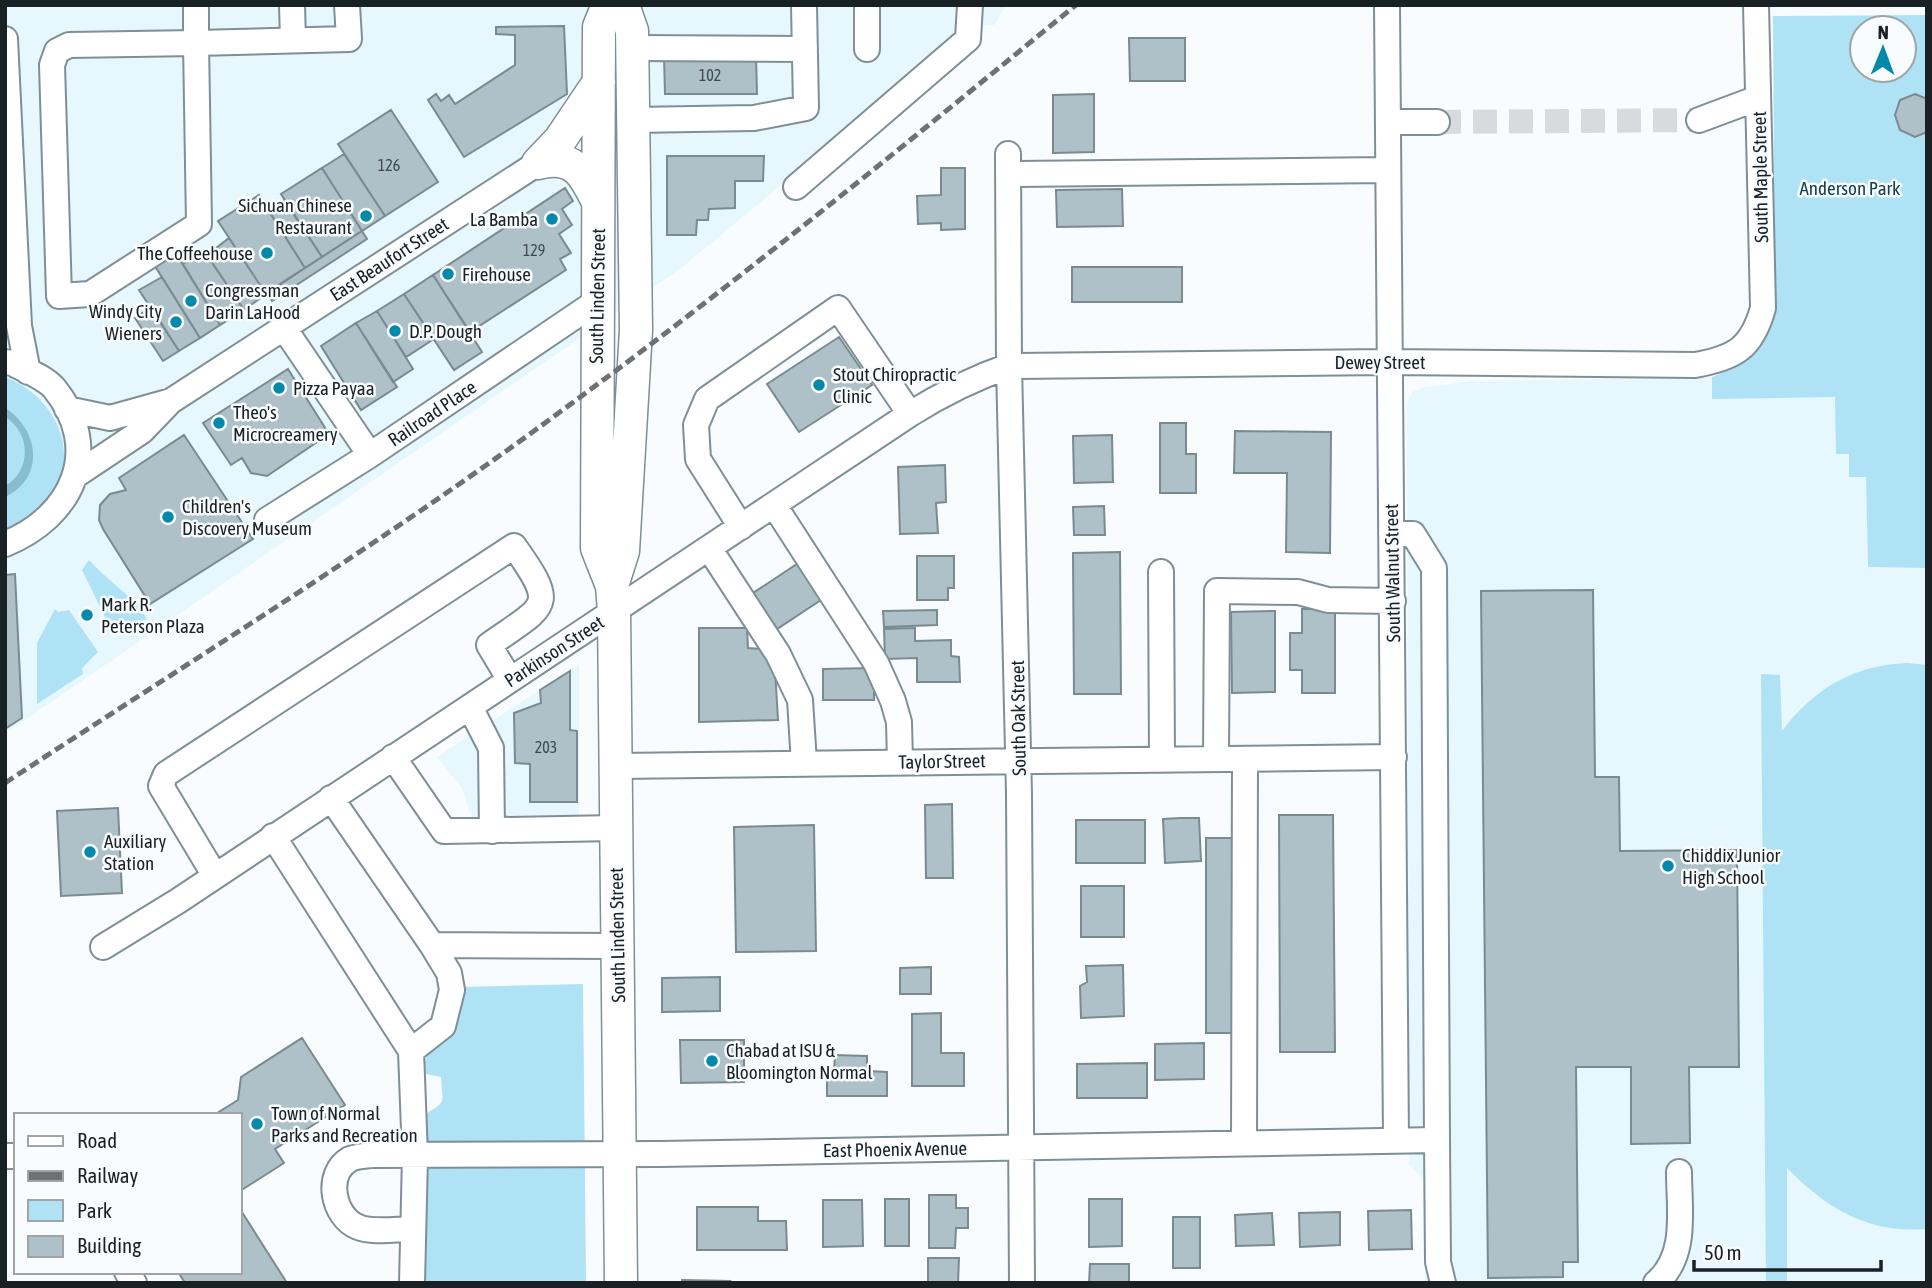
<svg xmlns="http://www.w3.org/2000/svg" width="1932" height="1288" viewBox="0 0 1932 1288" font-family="'Asap Condensed',sans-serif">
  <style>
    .built { fill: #e7f7fe }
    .green { fill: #afe2f5; fill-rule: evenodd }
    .water { fill: #88bccf }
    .building { fill: #afc1c8; stroke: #798a91; stroke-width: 2 }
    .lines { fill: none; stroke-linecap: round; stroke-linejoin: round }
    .minor-tunnel { stroke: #d7dbdd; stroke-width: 24; stroke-dasharray: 24 12; stroke-linecap: butt }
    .minor-casing { stroke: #7e8f96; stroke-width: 28 }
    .major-casing { stroke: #7e8f96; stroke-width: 35 }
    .minor { stroke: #fff; stroke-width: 24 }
    .major { stroke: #fff; stroke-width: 32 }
    .rail { stroke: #6b7174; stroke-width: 5; stroke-dasharray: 10 5; stroke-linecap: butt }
    .poi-dot { fill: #0589aa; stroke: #f8fcfe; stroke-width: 2.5 }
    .labels { text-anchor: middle; stroke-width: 5; stroke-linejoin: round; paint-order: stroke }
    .number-label { font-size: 16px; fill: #3f494d }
    .street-label { font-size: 19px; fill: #1a2124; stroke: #f8fcfe }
    .park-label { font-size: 19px; fill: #144250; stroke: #f8fcfe }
    .poi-label { font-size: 19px; fill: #1a2124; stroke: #f8fcfe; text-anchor: start }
  </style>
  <rect width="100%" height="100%" fill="#f8fcfe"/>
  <path class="built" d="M5 5H1006L994 25 958 27 932 60 680 269 5 734Z
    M1712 377 1713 398 1836 397V454H1849L1866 476 1868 567 1927 568V1283H1425L1423 1178 1409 1165 1407 403 1412 392 1425 387 1474 381Z
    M579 664V826L475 827 462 789 437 757Z"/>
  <path class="green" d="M1927 15V568L1868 567 1866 477H1849V454H1836L1835 397 1712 399V377C1748 364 1768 343 1775 305L1773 16ZM1862 28H1904V70H1862Z
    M5 377C81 407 87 504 5 529Z
    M89 560C108 581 132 595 147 619L112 631 82 570Z
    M55 609 58 612 69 610 98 652 82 668 83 674 37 704V643Z
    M1907 663 1927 665V1229C1868 1234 1826 1208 1787 1168V1283H1766L1761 674 1780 675 1782 731C1814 689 1853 665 1907 663Z
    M583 984 586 1283H426L425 1114C448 1101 442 1103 441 1077L426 1074 423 1065 428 1054 441 1040 461 987Z"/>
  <path class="water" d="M5 408C39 429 46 478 5 497V486C32 471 31 432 5 417Z"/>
  <path class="building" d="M564 26 567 94 464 157 428 100 436 94 441 101 449 95 455 104 515 65V35L496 34V27Z
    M1129 38H1185V81H1130Z
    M756 55 757 94H665L664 57Z
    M1094 94V152L1053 153V95Z
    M1915 94 1927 99V132L1915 137 1900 130 1895 115 1900 100Z
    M391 110 438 182 385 216 338 144Z
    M344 154 385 216 362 231 322 168Z
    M667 156H764L763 181H735V208L709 209 708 220H697L696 235H667Z
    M322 168 362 231 322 257 281 194Z
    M941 168H965V229L941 230V223L918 224 917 196 941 195Z
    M565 188 573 201 562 209 572 225 559 234 571 253 560 259 566 270 470 332 433 275Z
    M1122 189 1123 226 1057 227 1056 190Z
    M259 195 305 268 266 294 218 221Z
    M284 200 322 257 305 268 268 210Z
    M362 231 367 239 272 301 266 293Z
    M229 238 266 294 244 310 207 255Z
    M174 250 220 325 200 338 153 263Z
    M204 251 244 310 220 325 183 264Z
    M1072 267H1182V302H1072Z
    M433 275 482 352 454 370 404 294Z
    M162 277 200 338 179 351 139 290Z
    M404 294 434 339 406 357 377 311Z
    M151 307 179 351 163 361 135 318Z
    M377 311 413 369 393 382 356 323Z
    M356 323 397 387 361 410 321 346Z
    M839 337 872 385 799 432 767 384Z
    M288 369 329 434 267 476 251 473 242 458 231 465 203 423Z
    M1160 423H1186V454H1196V493H1160Z
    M1235 431 1331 432 1330 553 1286 552 1287 473H1234Z
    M184 435 253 539 150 604 103 529 99 520 100 505 110 494 126 490 119 478Z
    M1112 435 1113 482 1074 483 1073 436Z
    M945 465 946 502 936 503 938 533 900 534 898 467Z
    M1104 506 1105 535H1074L1073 507Z
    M1120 552 1121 694H1074L1073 553Z
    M917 556H954V588H948V600H917Z
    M800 562 824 598 771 633 747 597Z
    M15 574 22 718 5 729V575Z
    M1593 590 1595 777H1619L1620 851 1737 850 1739 1067H1689L1690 1143 1631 1144V1067H1576L1578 1262H1563V1277L1488 1278 1481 591Z
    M1302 609H1335V693H1302V670H1290V633H1302Z
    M937 610V625L884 627 883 611Z
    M1275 611V692L1232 693 1231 612Z
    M699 628H747L748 648 761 649 775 669 778 720 699 722Z
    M915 628V641L951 640V656L959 657 960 682H917V658L885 659 884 629Z
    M874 668V700H823V669Z
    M570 671V730L577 731V802H530V764L515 763 514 713 541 703 540 690Z
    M952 804 953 878H926L925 805Z
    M118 808 122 893 61 896 57 811Z
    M1279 815H1333L1335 1052H1280Z
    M1180 818H1199L1201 861 1165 863 1163 819Z
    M1076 820H1145V863H1076Z
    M814 825 816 951 736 952 734 827Z
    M1206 838H1232L1233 1033H1206Z
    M1081 886H1124V937H1081Z
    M1123 965 1124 1016 1081 1018 1080 986 1087 982 1086 966Z
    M931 967V994H900V968Z
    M720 977V1011L662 1012V978Z
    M941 1013V1053H964V1086H912V1014Z
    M302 1038 345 1105 275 1149 284 1163 240 1191V1115H214L238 1100 241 1077Z
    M680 1040H744V1082L681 1083Z
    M1204 1043V1079L1155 1080V1044Z
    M835 1055 867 1056V1071L887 1072V1096H827V1072H834Z
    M1147 1063V1098H1077V1064Z
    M929 1195H956V1208H968V1228H956L955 1248H929Z
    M885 1199H909V1246H885Z
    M1089 1199H1122V1246L1089 1247Z
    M823 1200H862L863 1246 823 1247Z
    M697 1207H758V1221H786L787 1250H697Z
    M240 1209 287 1283H185L178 1272H240Z
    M1411 1210 1412 1249 1369 1250 1368 1211Z
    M1340 1212V1245L1300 1247 1299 1213Z
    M1272 1213 1274 1245 1236 1246 1235 1215Z
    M1173 1217H1200V1268H1173Z
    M928 1258H959L958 1283 928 1282Z
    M1090 1264H1129V1283H1089Z
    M682 1280 730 1281 729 1283H682Z"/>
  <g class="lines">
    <path class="minor-tunnel" d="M1437 122 1699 120"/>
    <g class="minor-casing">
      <path id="minor" d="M196 5V43L69 45 57 51 52 65 59 296 90 294 199 224 196 43 349 39 347 5
        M292 5 293 40
        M867 5V49
        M1387 5 1396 1140
        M5 39 19 326 28 372
        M633 48 805 49
        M633 120 754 118 806 108 804 5
        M1699 120 1758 98
        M1388 122H1437
        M1008 154 1009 366 1019 794 1022 1283
        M1008 174 1388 170
        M796 187 968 39 970 5
        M284 328 370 455
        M5 362 12 363C25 370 44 377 54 388 104 450 72 517 5 544
        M67 409 110 418 171 401 538 163
        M76 475 142 431 169 403
        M774 505 876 663 893 701 899 722 900 762
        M267 520 370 455 596 302
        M741 527 698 459 696 425 707 399 838 308 910 414
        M1391 534H1413L1434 568 1437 1140
        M709 548 778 654 800 700 804 763
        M1161 572 1162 759
        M470 707 491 748 492 831
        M393 757 444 831 616 828
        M1216 758 1217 591 1298 592 1328 600 1393 601
        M616 766 1394 757
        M331 798 432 945 618 946
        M273 836 411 1051 415 1156 412 1283
        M215 876 161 786 166 774 514 546C558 608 547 604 489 645L510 680
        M103 947 178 901 910 414C942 394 974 378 1009 366L1387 362 1695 365C1735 358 1752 348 1763 308L1756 5
        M411 1051 443 1026 452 990 449 973 432 945
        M1244 1143 1245 759
        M5 1156H16
        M413 1229C396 1229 372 1233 358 1227 333 1217 324 1174 350 1159 357 1156 365 1156 372 1155L660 1154 1437 1140 1438 1262 1443 1283
        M127 1272 134 1283
        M1656 1283C1688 1256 1679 1210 1679 1172"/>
    </g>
    <g class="major-casing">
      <path id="major" d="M608 5 599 27 597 548 612 586 614 611 621 1283
        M538 163 560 140 599 82
        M538 163C574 154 584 173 598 202
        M612 586 623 551 636 330 632 31 623 5"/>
    </g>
    <use href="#minor" class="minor"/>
    <use href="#major" class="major"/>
    <path class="rail" d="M5 783C192 660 384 542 564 409 740 280 907 143 1076 5"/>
  </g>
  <g class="poi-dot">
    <circle cx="366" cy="216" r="7"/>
    <circle cx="552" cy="219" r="7"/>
    <circle cx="267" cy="253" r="7"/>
    <circle cx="448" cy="274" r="7"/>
    <circle cx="191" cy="301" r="7"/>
    <circle cx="176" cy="322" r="7"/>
    <circle cx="395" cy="331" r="7"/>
    <circle cx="819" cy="385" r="7"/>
    <circle cx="279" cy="388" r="7"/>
    <circle cx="219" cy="423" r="7"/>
    <circle cx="168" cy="517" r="7"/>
    <circle cx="87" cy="615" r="7"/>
    <circle cx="90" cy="852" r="7"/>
    <circle cx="1668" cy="866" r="7"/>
    <circle cx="712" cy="1061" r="7"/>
    <circle cx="257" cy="1124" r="7"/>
  </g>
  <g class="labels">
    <g class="number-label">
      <text x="710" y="81">102</text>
      <text x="389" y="171">126</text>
      <text x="534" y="256">129</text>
      <text x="546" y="753">203</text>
    </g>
    <g class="street-label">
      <text transform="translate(1760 177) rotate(-91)" y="7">South Maple Street</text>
      <text transform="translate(389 259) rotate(-33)" y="7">East Beaufort Street</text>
      <text transform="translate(597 296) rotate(-89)" y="7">South Linden Street</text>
      <text x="1380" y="369">Dewey Street</text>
      <text transform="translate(432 413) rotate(-34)" y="7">Railroad Place</text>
      <text transform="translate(1392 573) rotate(-91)" y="7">South Walnut Street</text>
      <text transform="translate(554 651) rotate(-33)" y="7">Parkinson Street</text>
      <text transform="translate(1018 718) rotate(-91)" y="7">South Oak Street</text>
      <text transform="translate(942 761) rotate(-1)" y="7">Taylor Street</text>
      <text transform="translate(617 935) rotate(-91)" y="7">South Linden Street</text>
      <text transform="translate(895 1149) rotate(-1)" y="7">East Phoenix Avenue</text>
    </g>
    <g class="park-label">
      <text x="1850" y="195">Anderson Park</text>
    </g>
    <g class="poi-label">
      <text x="352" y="212" text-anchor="end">Sichuan Chinese<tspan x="352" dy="22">Restaurant</tspan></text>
      <text x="538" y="226" text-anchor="end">La Bamba</text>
      <text x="253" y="260" text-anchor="end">The Coffeehouse</text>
      <text x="462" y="281">Firehouse</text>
      <text x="205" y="297">Congressman<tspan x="205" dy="22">Darin LaHood</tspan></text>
      <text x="162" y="318" text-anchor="end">Windy City<tspan x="162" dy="22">Wieners</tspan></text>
      <text x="409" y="338">D.P. Dough</text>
      <text x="833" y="381">Stout Chiropractic<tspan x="833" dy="22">Clinic</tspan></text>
      <text x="293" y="395">Pizza Payaa</text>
      <text x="233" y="419">Theo's<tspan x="233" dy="22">Microcreamery</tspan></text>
      <text x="182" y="513">Children's<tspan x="182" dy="22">Discovery Museum</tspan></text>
      <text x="101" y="611">Mark R.<tspan x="101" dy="22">Peterson Plaza</tspan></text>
      <text x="104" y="848">Auxiliary<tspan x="104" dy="22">Station</tspan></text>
      <text x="1682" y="862">Chiddix Junior<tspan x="1682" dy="22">High School</tspan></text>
      <text x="726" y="1057">Chabad at ISU &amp;<tspan x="726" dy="22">Bloomington Normal</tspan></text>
      <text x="271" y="1120">Town of Normal<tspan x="271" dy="22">Parks and Recreation</tspan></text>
    </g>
  </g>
  <rect width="1932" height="1288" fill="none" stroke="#1a2124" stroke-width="14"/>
  <rect x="14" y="1113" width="228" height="161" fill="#f8fcfe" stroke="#9fa4a7" stroke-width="2"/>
  <rect x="28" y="1136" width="35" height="10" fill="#ffffff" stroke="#9fa4a7" stroke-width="2"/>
  <text x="77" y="1148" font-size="21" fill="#1a2124">Road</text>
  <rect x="28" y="1171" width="35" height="10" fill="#6b7174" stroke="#9fa4a7" stroke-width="2"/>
  <text x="77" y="1183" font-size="21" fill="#1a2124">Railway</text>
  <rect x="28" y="1200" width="35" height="21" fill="#afe2f5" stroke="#9fa4a7" stroke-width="2"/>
  <text x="77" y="1218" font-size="21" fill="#1a2124">Park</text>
  <rect x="28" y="1236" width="35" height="21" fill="#afc1c8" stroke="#9fa4a7" stroke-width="2"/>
  <text x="77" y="1253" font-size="21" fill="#1a2124">Building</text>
  <g transform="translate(1883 49) rotate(1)"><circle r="33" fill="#f8fcfe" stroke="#9fa4a7" stroke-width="2"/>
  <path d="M0-5L12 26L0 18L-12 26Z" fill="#0589aa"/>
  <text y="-10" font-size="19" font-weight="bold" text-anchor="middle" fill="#1a2124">N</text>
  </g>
  <path d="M1694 1260v10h187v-10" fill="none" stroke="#1a2124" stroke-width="3.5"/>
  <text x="1704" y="1260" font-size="21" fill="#1a2124" stroke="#f8fcfe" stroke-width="5" paint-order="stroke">50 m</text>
</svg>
